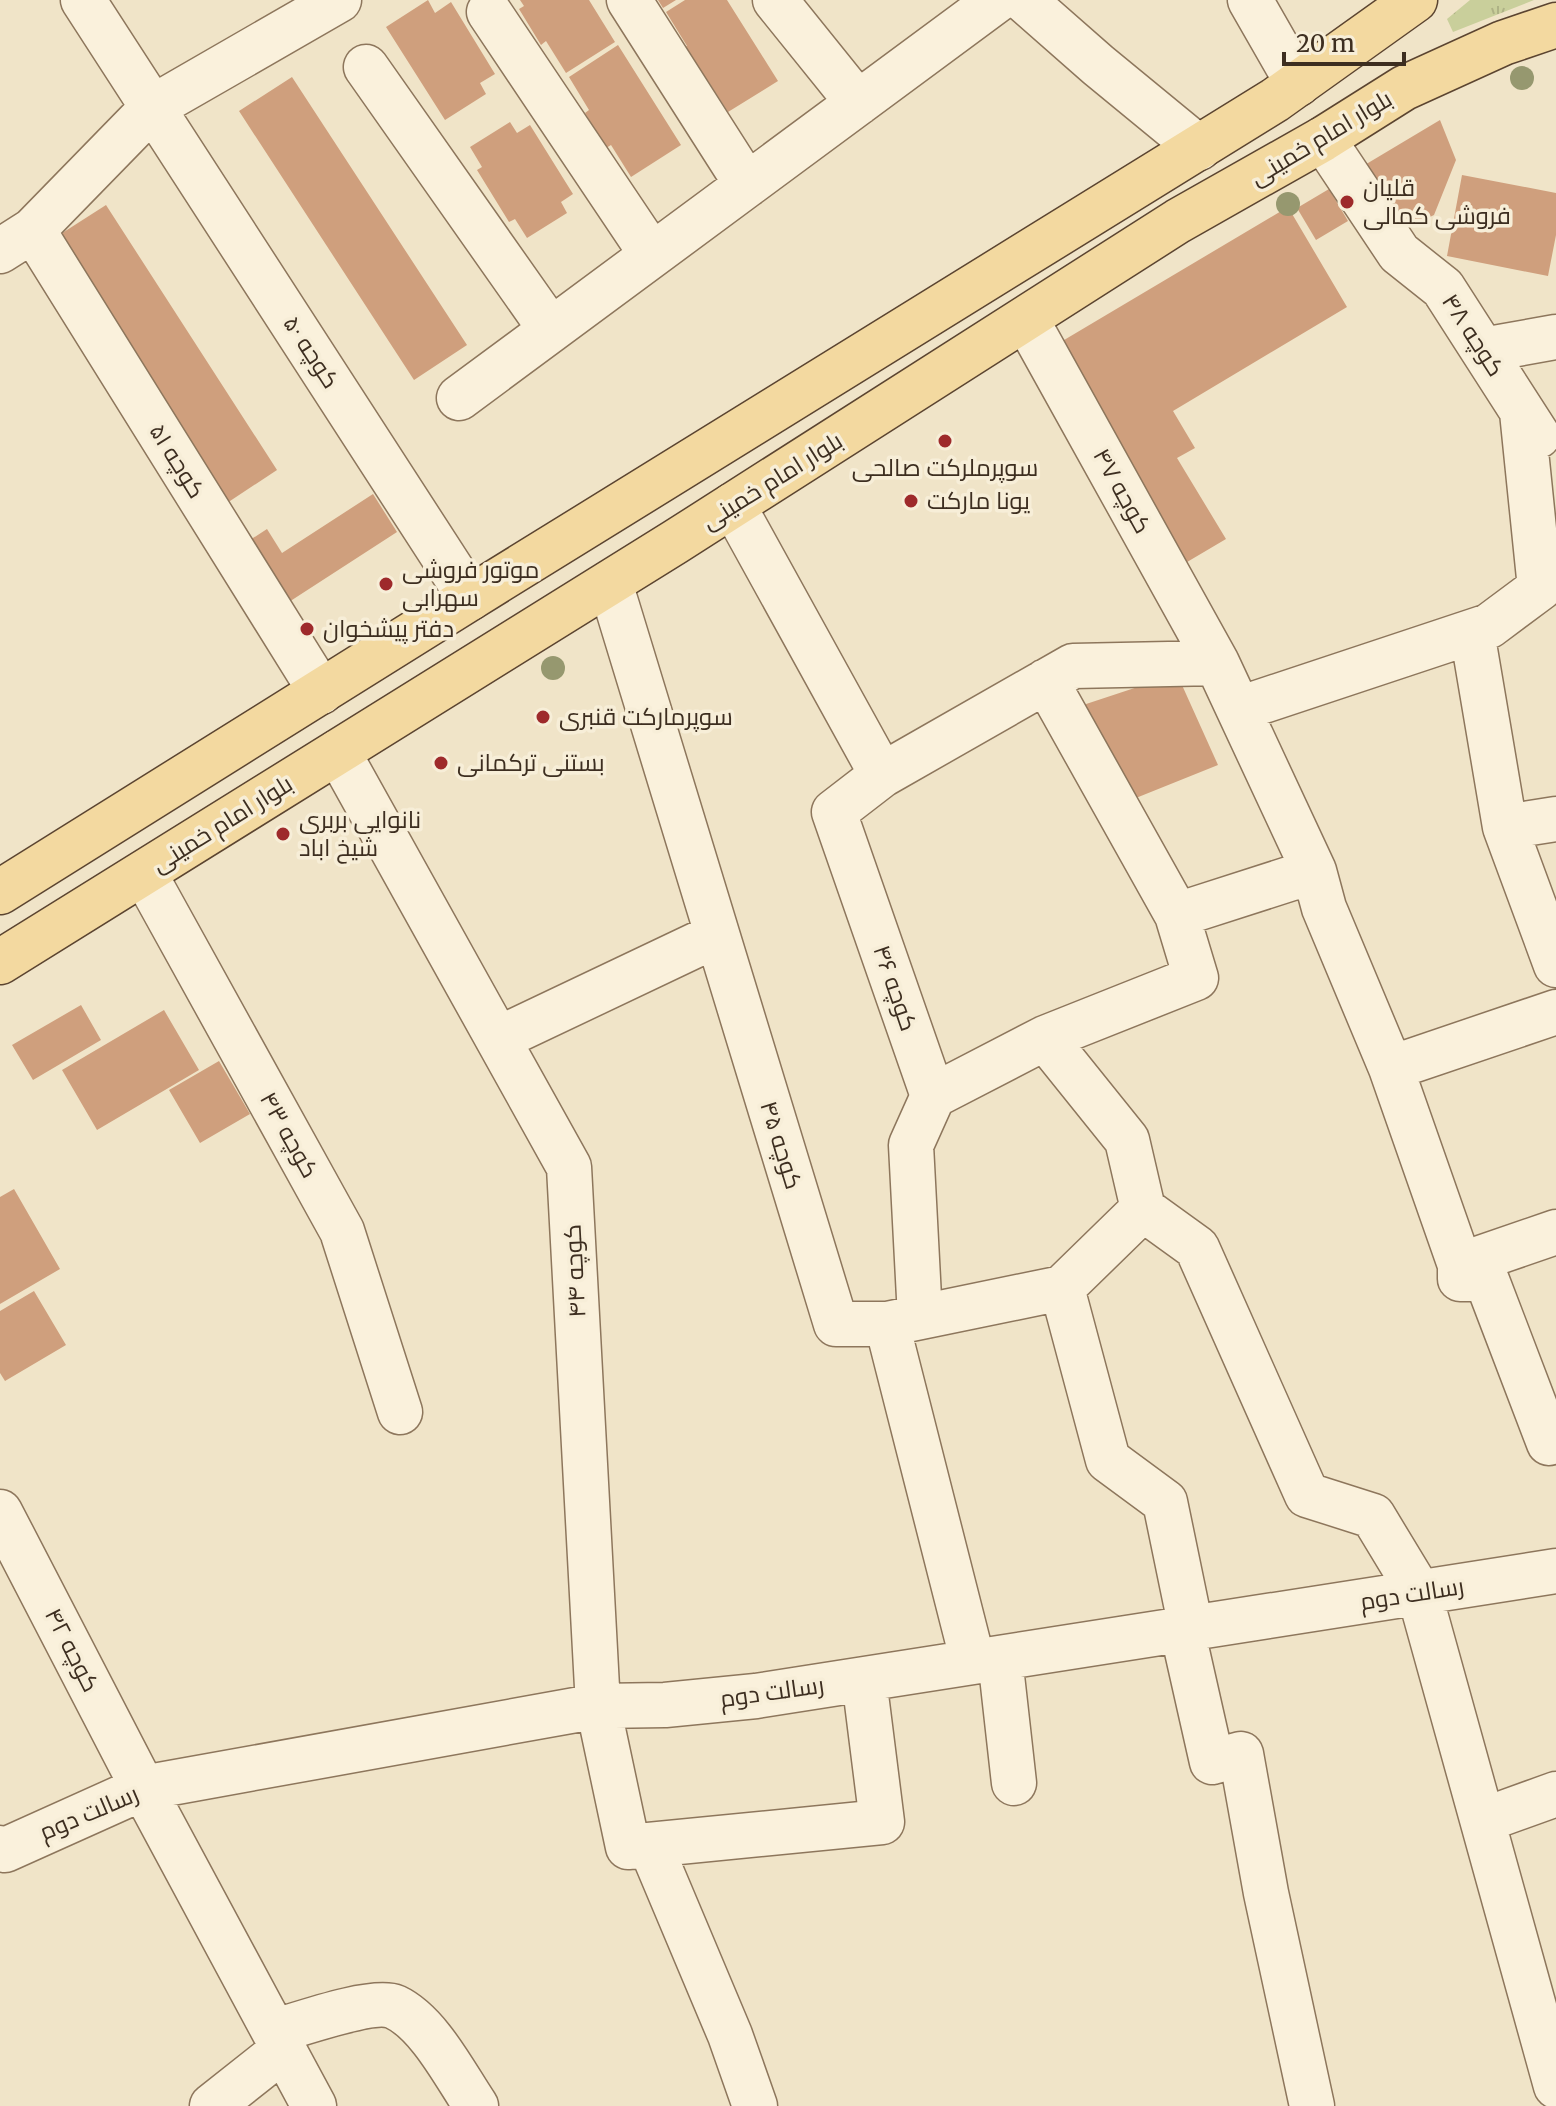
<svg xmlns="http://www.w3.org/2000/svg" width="1556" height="2106" viewBox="0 0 1556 2106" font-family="Merriweather,Cairo,serif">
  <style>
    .grass { fill: url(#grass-tufts) }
    .building { fill: #cf9f7d }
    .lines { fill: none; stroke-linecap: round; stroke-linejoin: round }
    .minor-casing { stroke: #8d765c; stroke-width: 47 }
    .primary-casing { stroke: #5b4430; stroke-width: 47 }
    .minor { stroke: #faf1dc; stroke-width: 44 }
    .primary { stroke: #f3d9a0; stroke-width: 44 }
    .tree { fill: #96986f }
    .poi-dot { fill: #9e2a2b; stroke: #f7eed8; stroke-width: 3 }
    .labels { text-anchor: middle; stroke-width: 7; stroke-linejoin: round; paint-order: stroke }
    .street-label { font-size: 24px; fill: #3d2e20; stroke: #f7eed8 }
    .poi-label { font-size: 24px; fill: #3d2e20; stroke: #f7eed8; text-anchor: start }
  </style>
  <defs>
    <pattern id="grass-tufts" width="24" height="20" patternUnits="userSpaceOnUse" patternTransform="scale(2)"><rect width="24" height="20" fill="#c9cf9b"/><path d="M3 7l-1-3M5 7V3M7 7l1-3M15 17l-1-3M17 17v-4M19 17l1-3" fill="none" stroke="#aeb285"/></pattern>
  </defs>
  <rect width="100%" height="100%" fill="#f0e4c8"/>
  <path class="grass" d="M1470 0H1534L1453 32 1447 19Z"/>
  <path class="building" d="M428 0 435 13 451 2 495 74 480 83 486 94 445 120 386 27Z
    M520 0H589L615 42 566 73 546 41 541 45 519 9 524 6Z
    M658 0H676L663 8Z
    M685 0H727L778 81 728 112 708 81 703 84 682 48 687 46 666 12Z
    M618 45 681 145 631 177 611 145 606 148 585 113 589 110 569 77Z
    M292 77 467 345 414 380 239 111Z
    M1440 120 1456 160 1434 215 1399 232 1363 166Z
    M510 122 517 133 530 125 573 194 561 202 567 213 527 238 515 219 509 222 477 170 482 167 470 147Z
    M1462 175 1556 193V235L1548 276 1447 256Z
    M1329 189 1348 221 1316 240 1297 208Z
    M106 205 277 470 227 503 56 237Z
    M1288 207 1347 307 1173 411 1195 448 1177 458 1226 539 1182 565 1054 346Z
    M373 494 397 532 275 611 236 549 267 529 282 553Z
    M1177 674 1218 765 1116 806 1074 708Z
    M81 1005 101 1040 33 1080 12 1045Z
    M164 1010 199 1070 97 1130 62 1070Z
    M219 1061 250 1114 200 1143 169 1090Z
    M14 1189 60 1269 0 1304V1197Z
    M34 1291 66 1345 5 1381 0 1373V1311Z"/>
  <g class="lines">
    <g class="minor-casing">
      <path id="minor" d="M83 0 470 598
        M629 0 747 185
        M775 0 858 103
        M1024 0 1098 65 1199 148
        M1250 0 1298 84
        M489 12 652 255
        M366 67 551 330
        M1323 139 1399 253 1443 288 1538 436
        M33 230 321 692
        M0 251 33 230 153 107 339 0
        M1026 319 1217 663
        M1483 350 1556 337
        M459 398 997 0
        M733 505 882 775 834 812 933 1096 1045 1038 1127 1140 1143 1209 1062 1288
        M610 583 836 1324H887L973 1662
        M1472 632 1505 827 1556 819
        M1239 709 1489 626 1540 588 1522 412
        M338 752 569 1167 598 1706 628 1847 882 1822 864 1679
        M882 775 1073 666 1217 663 1314 871 1177 915 1046 681
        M1505 827 1556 965
        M1314 871 1324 908 1391 1068 1460 1265 1556 1232
        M144 873 342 1231 400 1412
        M1045 1038 1196 978 1177 915
        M498 1039 717 935
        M1391 1068 1556 1012
        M1143 1209 1197 1248 1307 1495 1373 1516 1419 1592 1556 2086
        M1460 1265V1279L1486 1278 1549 1443
        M920 1317 911 1145 933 1096
        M887 1324 1062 1288 1108 1460 1165 1502 1191 1628
        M0 1512 143 1788 314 2106
        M1182 1629 1212 1762 1241 1754 1266 1893 1312 2106
        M1000 1658 1014 1783
        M1484 1820 1556 1794
        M650 1845 730 2035 755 2106
        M0 1848 5 1850 143 1788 598 1706 665 1705 756 1696 1556 1571
        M276 2031C300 2024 374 1998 395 2007 429 2023 455 2075 476 2106
        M212 2106 284 2049"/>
    </g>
    <g class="primary-casing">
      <path id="primary" d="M0 892 470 598 1275 100 1415 0
        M0 962 675 542 1178 221 1323 139 1404 88 1503 43 1556 25"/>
    </g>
    <use href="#minor" class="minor"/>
    <use href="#primary" class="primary"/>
  </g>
  <g class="tree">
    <circle cx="1522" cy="78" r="12"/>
    <circle cx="1288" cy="204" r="12"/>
    <circle cx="553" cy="668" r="12"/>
  </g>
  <g class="poi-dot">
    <circle cx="1347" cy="202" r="8"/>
    <circle cx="945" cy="441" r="8"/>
    <circle cx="911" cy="501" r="8"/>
    <circle cx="386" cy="584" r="8"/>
    <circle cx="307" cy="629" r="8"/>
    <circle cx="543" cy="717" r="8"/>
    <circle cx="441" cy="763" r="8"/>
    <circle cx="283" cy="834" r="8"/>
  </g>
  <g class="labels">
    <g class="street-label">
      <text transform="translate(1321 138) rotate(-31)" y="8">بلوار امام خمینی</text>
      <text transform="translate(1473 335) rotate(57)" y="8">کوچه ۴۸</text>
      <text transform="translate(311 352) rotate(57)" y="8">کوچه ۵۰</text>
      <text transform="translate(177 461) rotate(58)" y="8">کوچه ۵۱</text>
      <text transform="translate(772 481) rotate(-32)" y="8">بلوار امام خمینی</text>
      <text transform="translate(1122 491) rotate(61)" y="8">کوچه ۴۷</text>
      <text transform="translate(222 824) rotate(-32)" y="8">بلوار امام خمینی</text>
      <text transform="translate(895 988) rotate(71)" y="8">کوچه ۴۶</text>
      <text transform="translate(289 1135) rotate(61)" y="8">کوچه ۴۳</text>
      <text transform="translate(781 1145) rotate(73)" y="8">کوچه ۴۵</text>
      <text transform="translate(575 1271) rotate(-93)" y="8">کوچه ۴۴</text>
      <text transform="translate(1412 1594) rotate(-9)" y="8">رسالت دوم</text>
      <text transform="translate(72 1650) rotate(63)" y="8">کوچه ۴۲</text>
      <text transform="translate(772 1692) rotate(-8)" y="8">رسالت دوم</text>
      <text transform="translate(89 1813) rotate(-23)" y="8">رسالت دوم</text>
    </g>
    <g class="poi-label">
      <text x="1363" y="196">قلیان<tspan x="1363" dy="28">فروشی کمالی</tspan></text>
      <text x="945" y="476" text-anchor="middle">سوپرملرکت صالحی</text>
      <text x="927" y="509">یونا مارکت</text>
      <text x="402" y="578">موتور فروشی<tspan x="402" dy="28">سهرابی</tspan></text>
      <text x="323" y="637">دفتر پیشخوان</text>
      <text x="559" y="725">سوپرمارکت قنبری</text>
      <text x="457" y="771">بستنی ترکمانی</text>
      <text x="299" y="828">نانوایی بربری<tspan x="299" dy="28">شیخ اباد</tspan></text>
    </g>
  </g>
  <path d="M1284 52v12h120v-12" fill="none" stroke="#3d2e20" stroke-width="4"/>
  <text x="1296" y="52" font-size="24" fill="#3d2e20" stroke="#f7eed8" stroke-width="6" paint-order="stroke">20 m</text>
</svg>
